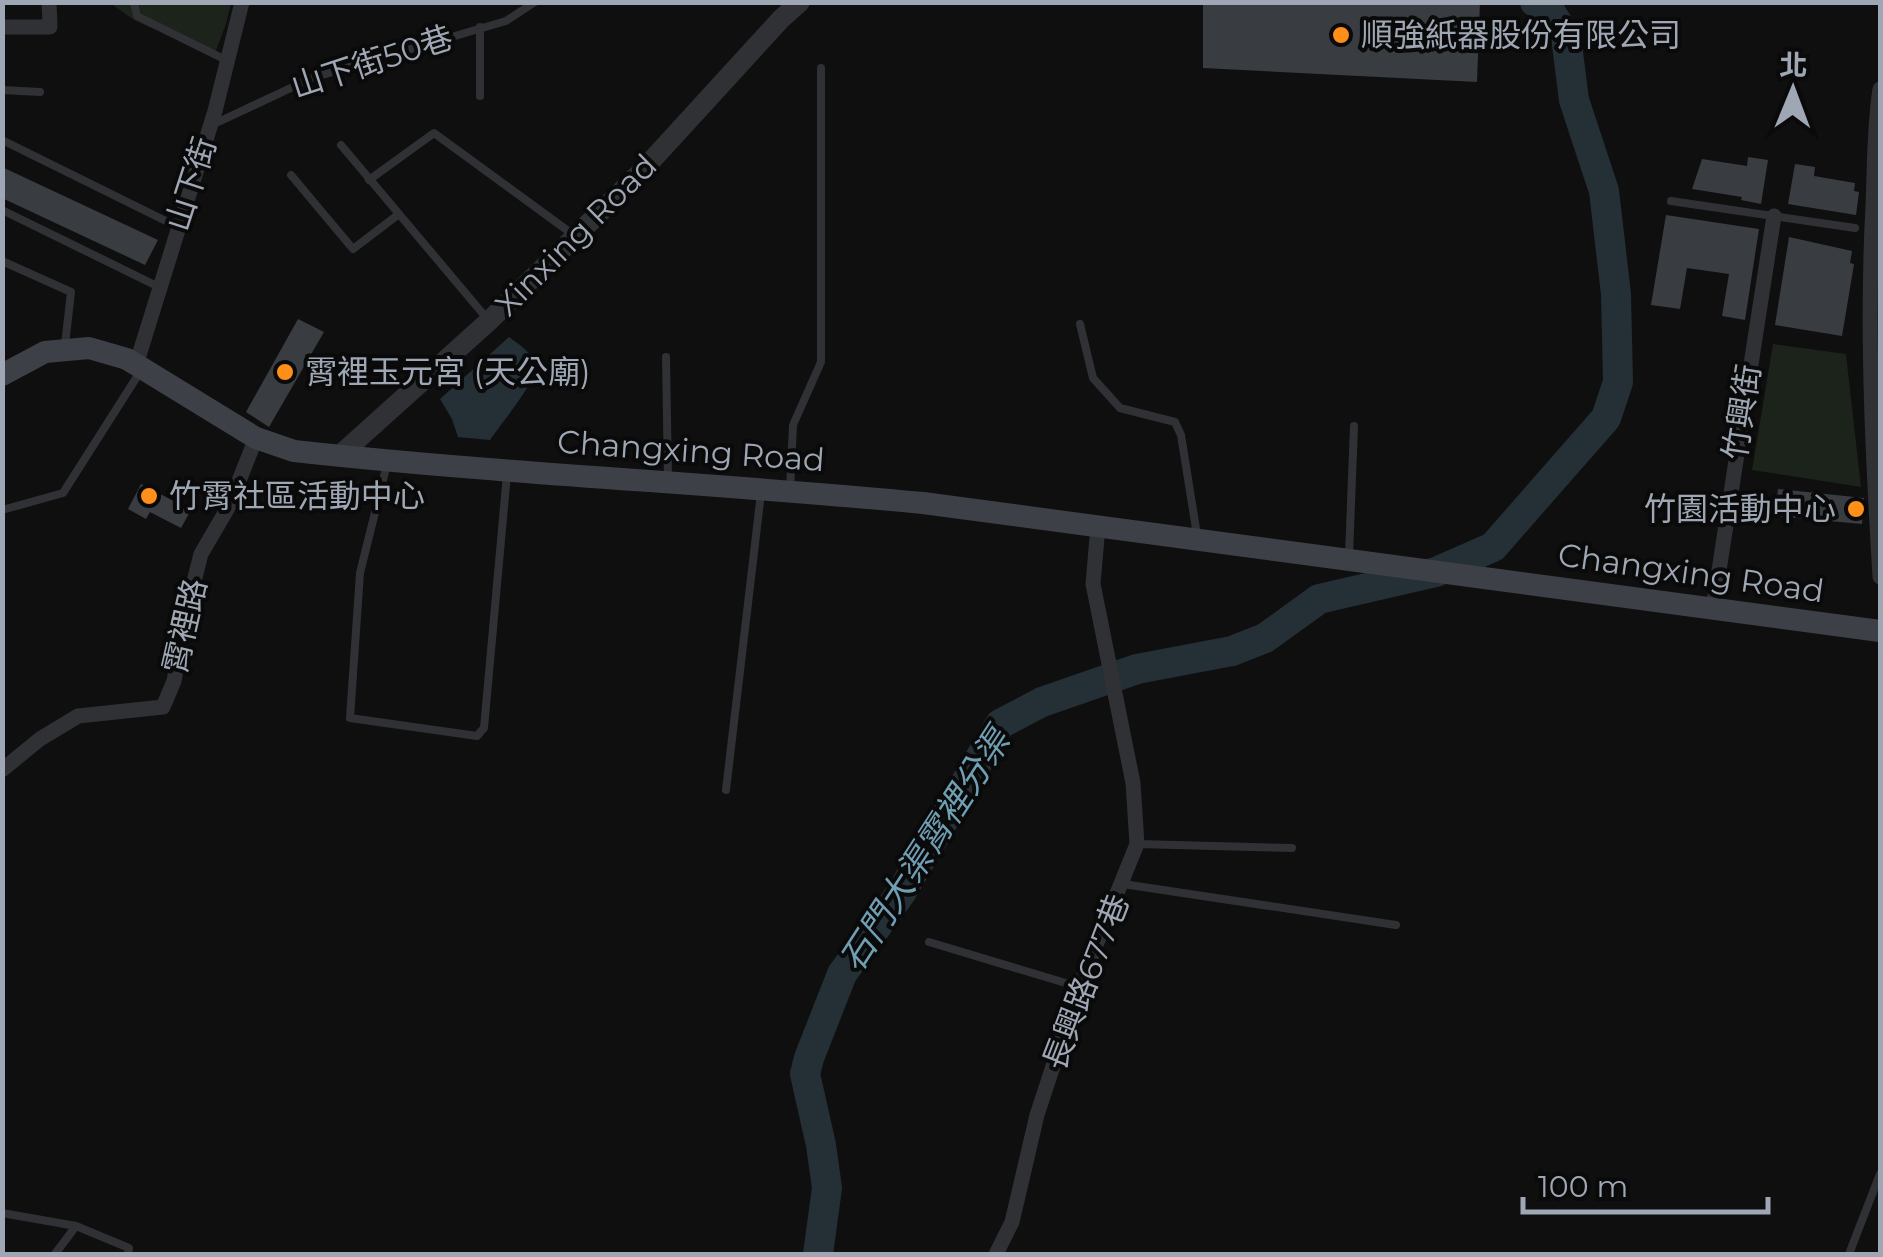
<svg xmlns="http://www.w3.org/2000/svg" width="1883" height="1257" viewBox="0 0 1883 1257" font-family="Montserrat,'Noto Sans TC',sans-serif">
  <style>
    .green { fill: #1b231b }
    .water { fill: #243035 }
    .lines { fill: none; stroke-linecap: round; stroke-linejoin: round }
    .river { stroke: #243035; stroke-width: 30 }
    .building { fill: #393c40 }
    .service { stroke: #2f3135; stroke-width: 8 }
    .minor { stroke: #2f3135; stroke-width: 15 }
    .tertiary { stroke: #2f3135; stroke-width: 20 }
    .secondary { stroke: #3d4046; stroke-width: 22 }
    .poi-dot { fill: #ff8f18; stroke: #0a0a0b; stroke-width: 4 }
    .labels { text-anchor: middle; stroke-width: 8; stroke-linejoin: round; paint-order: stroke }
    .poi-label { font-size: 32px; fill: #9ea7b3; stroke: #0a0a0b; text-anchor: start }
    .street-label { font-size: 32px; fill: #9ea7b3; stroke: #0a0a0b }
    .water-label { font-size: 35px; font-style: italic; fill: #709eb3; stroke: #0a0a0b }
  </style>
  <rect width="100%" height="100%" fill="#0f0f10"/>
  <path class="green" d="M110 3H231L226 24 214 56 134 20Z
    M1773 344 1846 354 1861 487 1752 470Z"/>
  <path class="water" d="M509 337C518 344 533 352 535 366 536 383 500 425 490 440L458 437 452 419 440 399Z"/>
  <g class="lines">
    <path class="river" d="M818 1254 827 1188 821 1145 805 1074 809 1058 842 974 901 893 1000 724 1042 702 1137 669 1232 651 1265 638 1319 599 1436 572 1493 547 1606 418 1618 382 1616 294 1604 191 1574 100 1566 37 1552 14 1535 2"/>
  </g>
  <path class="building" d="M1203 2H1480L1477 82 1203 68Z
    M1748 157 1768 160 1761 204 1741 200 1742 197 1692 189 1702 159 1747 166Z
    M1795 164 1815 167 1814 176 1855 183 1854 191 1859 192 1856 215 1788 204Z
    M2 167 158 240 145 265 2 198Z
    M1666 215 1759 229 1745 320 1722 316 1729 274 1687 268 1680 309 1651 305Z
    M1789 237 1852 251 1850 263 1854 264 1842 336 1775 325Z
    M298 319 324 332 269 427 246 412Z
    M141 484 191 510 181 528 150 512 146 519 128 509Z
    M1778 489 1864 498 1862 524 1775 516Z"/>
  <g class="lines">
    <path class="service" d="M134 2 137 16 228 61
      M480 27V96
      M2 90 40 92
      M214 124 312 78 506 21 535 2
      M2 140 178 227
      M341 145 489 321
      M291 175 353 249 399 214
      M369 180 434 133 575 236
      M1671 201 1855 228
      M2 210 159 287
      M2 261 71 292 65 345
      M1080 324 1093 378 1120 408 1175 422 1181 435 1197 535
      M666 357 668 480
      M387 464 360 573 350 718 477 736 484 728 507 474
      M790 490 793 425 821 362V68
      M2 510 63 493 140 372
      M1349 555 1354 426
      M726 790 761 493
      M1137 844 1292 848
      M1123 884 1396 925
      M929 942 1079 987
      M2 1213 76 1226 129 1248 128 1254
      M55 1254 76 1226
      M1849 1254 1880 1174"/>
    <path class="minor" d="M2 27H50L49 2
      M1880 89C1873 134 1875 180 1872 226 1867 344 1873 460 1880 577
      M136 365 215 111 242 2
      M1713 609 1774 216
      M2 770 40 739 78 716 163 707 174 681 186 613 201 554 229 506 256 438
      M996 1254 1012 1222 1037 1115 1079 987 1137 844 1133 783 1093 584 1098 526"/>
    <path class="tertiary" d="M339 456 489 321 641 172 781 19 800 2"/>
    <path class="secondary" d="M2 375 45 352 89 348 127 359 256 438 294 451C503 474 714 483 923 503L1880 631"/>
  </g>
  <g class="poi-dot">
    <circle cx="1341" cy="35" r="10"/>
    <circle cx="285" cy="372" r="10"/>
    <circle cx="149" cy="496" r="10"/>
    <circle cx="1856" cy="509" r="10"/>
  </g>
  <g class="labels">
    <g class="poi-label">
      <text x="1361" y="46">順強紙器股份有限公司</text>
      <text x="305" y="383">霄裡玉元宮 (天公廟)</text>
      <text x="169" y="507">竹霄社區活動中心</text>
      <text x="1836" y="520" text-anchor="end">竹園活動中心</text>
    </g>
    <g class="street-label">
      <text transform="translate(372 62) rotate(-18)" y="11">山下街50巷</text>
      <text transform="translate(191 184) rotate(-72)" y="11">山下街</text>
      <text transform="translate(576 235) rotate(-45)" y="11">Xinxing Road</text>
      <text transform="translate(1742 412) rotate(-81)" y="11">竹興街</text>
      <text transform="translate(691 451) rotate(4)" y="11">Changxing Road</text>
      <text transform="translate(1691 573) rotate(8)" y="11">Changxing Road</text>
      <text transform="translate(185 626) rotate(-77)" y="11">霄裡路</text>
      <text transform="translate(1086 982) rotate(-69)" y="11">長興路677巷</text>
    </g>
    <g class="water-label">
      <text transform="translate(925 850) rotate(-57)" y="12">石門大渠霄裡分渠</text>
    </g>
  </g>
  <rect width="1883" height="1257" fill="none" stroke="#9ea7b3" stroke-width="10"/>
  <g transform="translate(1793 90) rotate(1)" stroke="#0a0a0b" stroke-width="8" paint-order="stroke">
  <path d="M0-8L18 38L0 25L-18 38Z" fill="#9ea7b3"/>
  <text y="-15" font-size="28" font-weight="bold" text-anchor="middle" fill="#9ea7b3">北</text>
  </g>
  <path d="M1523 1197v15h245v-15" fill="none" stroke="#9ea7b3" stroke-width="5"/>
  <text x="1538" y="1197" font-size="30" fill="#9ea7b3" stroke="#0a0a0b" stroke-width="8" paint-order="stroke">100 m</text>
</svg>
